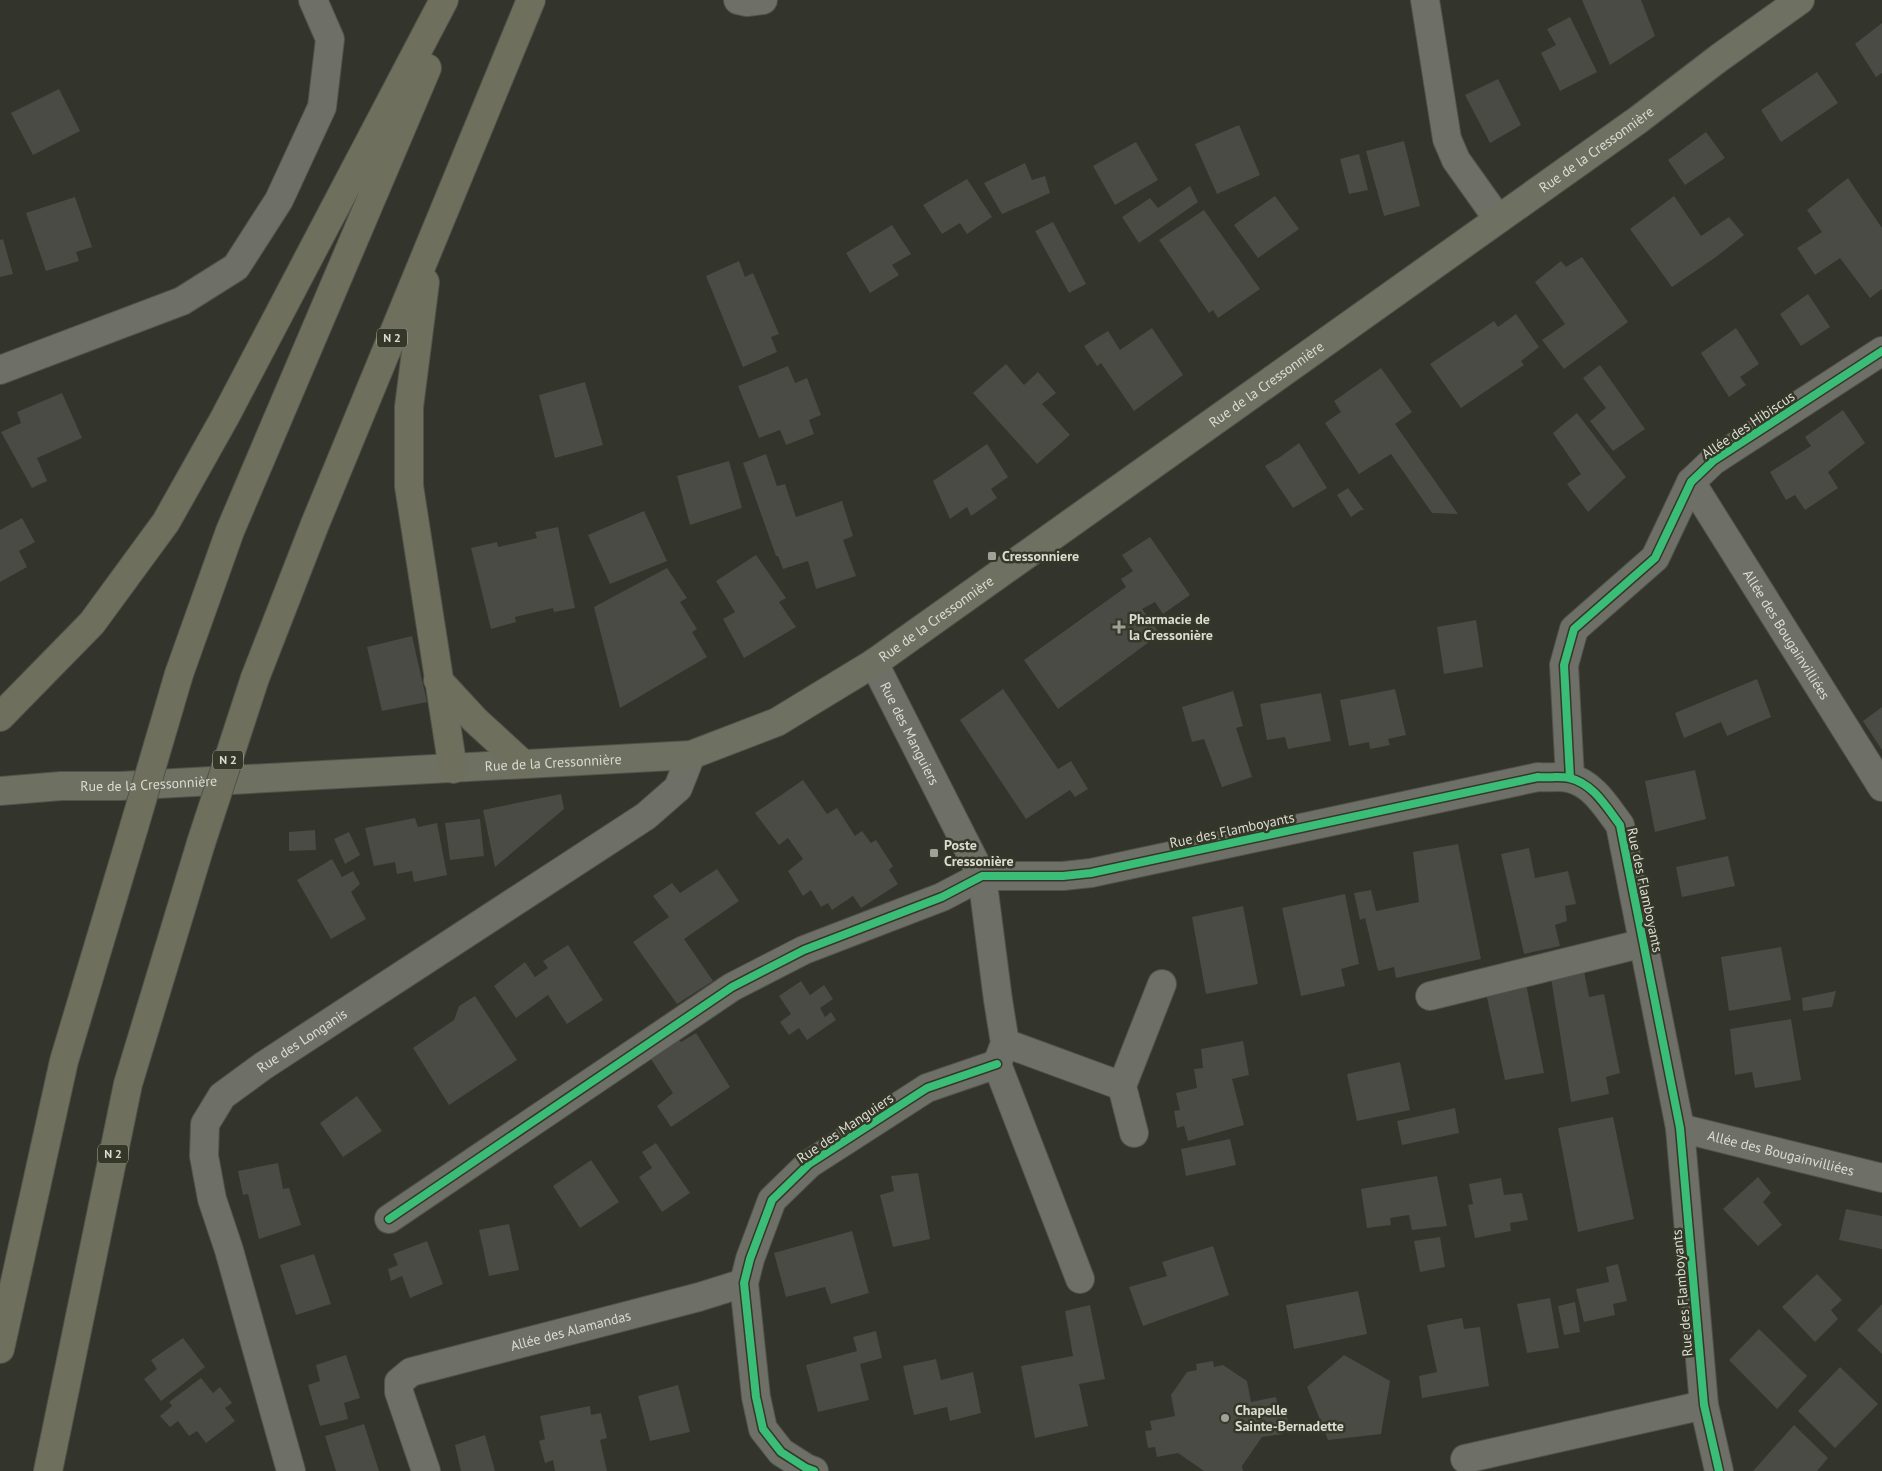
<svg xmlns="http://www.w3.org/2000/svg" width="1882" height="1471" viewBox="0 0 1882 1471" font-family="'PT Sans',sans-serif">
  <style>
    .building { fill: #4a4b44 }
    .lines { fill: none; stroke-linecap: round; stroke-linejoin: round }
    .minor-casing { stroke: #51524a; stroke-width: 30 }
    .major-casing { stroke: #51524a; stroke-width: 30 }
    .highway-casing { stroke: #51524a; stroke-width: 30 }
    .minor { stroke: #6e7068; stroke-width: 28 }
    .major { stroke: #6e7062; stroke-width: 28 }
    .highway { stroke: #6e705d; stroke-width: 28 }
    .highway-bridge-casing { stroke: #51524a; stroke-width: 30; stroke-linecap: butt }
    .highway-bridge { stroke: #6e705d; stroke-width: 28 }
    .cycleway-casing { stroke: #353828; stroke-width: 11 }
    .cycleway { stroke: #3abd76; stroke-width: 8 }
    .poi-dot { fill: #a0a299; stroke: #353828; stroke-width: 2 }
    .labels { text-anchor: middle; stroke-width: 5; stroke-linejoin: round; paint-order: stroke }
    .shield { fill: #353828; stroke: #a9aca0; stroke-width: 1 }
    .shield-label { font-size: 12px; font-weight: bold; fill: #dbddd3 }
    .street-label { font-size: 14px; fill: #dbddd3; stroke: #353828 }
    .poi-label { font-size: 14px; font-weight: bold; fill: #dbddd3; stroke: #353828; text-anchor: start }
  </style>
  <rect width="100%" height="100%" fill="#33342c"/>
  <path class="building" d="M1582 0H1641L1655 36 1610 65Z
    M1570 17 1597 72 1560 91 1541 53 1556 45 1547 29Z
    M1882 23V73L1876 77 1855 44Z
    M1817 72 1838 103 1781 142 1761 110Z
    M1498 79 1521 125 1490 143 1465 95Z
    M59 89 80 131 33 155 11 113Z
    M1239 125 1260 175 1217 194 1195 144Z
    M1706 132 1725 158 1685 185 1668 160Z
    M1404 141 1420 206 1384 216 1366 151Z
    M1136 142 1158 180 1115 205 1093 166Z
    M1359 154 1368 190 1349 194 1340 159Z
    M1025 163 1032 180 1045 176 1050 193 1002 214 984 183Z
    M1848 178 1882 228V289L1870 298 1840 258 1815 275 1797 248 1822 232 1807 210Z
    M967 179 992 217 967 234 960 223 942 234 923 205Z
    M1190 186 1198 202 1139 243 1122 217 1150 198 1158 208Z
    M1275 196 1299 229 1258 258 1234 225Z
    M1674 196 1701 236 1729 217 1744 235 1716 257 1672 287 1630 229Z
    M75 197 92 247 76 252 79 261 46 271 26 213Z
    M1204 210 1260 289 1218 318 1213 310 1209 313 1159 240Z
    M1053 222 1086 284 1069 293 1035 231Z
    M892 225 911 254 892 265 899 275 870 293 846 253Z
    M3 239 13 274 0 277V240Z
    M1582 257 1628 322 1564 369 1542 340 1565 324 1535 282 1561 261 1566 267Z
    M739 261 745 277 753 273 779 334 771 337 777 352 743 367 706 276Z
    M1808 294 1830 327 1801 346 1780 314Z
    M1516 314 1539 347 1521 361 1524 365 1461 408 1430 364 1494 321 1498 327Z
    M1152 328 1183 375 1134 411 1101 363 1097 366 1084 346 1108 331 1120 350Z
    M1736 328 1759 364 1740 377 1746 385 1729 397 1701 353Z
    M1006 364 1024 385 1038 372 1056 393 1042 404 1070 435 1037 464 973 393Z
    M1600 365 1645 429 1613 451 1590 421 1606 408 1583 378Z
    M788 366 795 383 807 378 821 415 809 420 814 434 786 445 780 430 759 438 738 386Z
    M1381 368 1412 412 1395 424 1458 514 1432 513 1391 454 1359 474 1325 423 1341 412 1334 401Z
    M585 382 603 445 555 458 539 395Z
    M62 393 82 438 37 458 47 481 32 488 1 432 21 423 17 412Z
    M1843 410 1865 443 1828 472 1838 488 1805 510 1795 495 1786 500 1770 472 1811 446 1805 437Z
    M1577 413 1626 477 1588 512 1567 484 1581 474 1553 433Z
    M1299 443 1327 488 1293 508 1265 466 1280 457Z
    M987 444 1008 477 991 489 997 498 971 516 967 507 950 519 933 481Z
    M766 454 777 486 785 484 796 517 842 501 853 536 843 540 856 576 816 589 808 561 783 569 778 556H776L743 463Z
    M729 461 742 508 690 525 677 476Z
    M1348 488 1364 510H1361L1351 517 1337 495Z
    M644 511 667 561 610 584 588 535Z
    M22 518 35 542 19 551 27 567 0 582V530Z
    M558 527 575 608 554 612 553 608 515 617 516 622 491 629 471 548 497 542 498 547 537 538 535 532Z
    M1150 537 1190 595 1163 614 1155 602 1142 609 1160 634 1058 709 1024 660 1126 587 1121 579 1133 571 1122 555Z
    M756 555 786 598 779 602 796 627 744 658 723 619 735 612 716 581Z
    M667 568 687 598 680 602 697 629 692 632 707 657 620 708 594 607Z
    M1476 620 1483 667 1444 674 1437 627Z
    M412 636 427 702 382 711 367 647Z
    M1757 679 1771 717 1727 736 1721 722 1684 738 1675 713Z
    M1003 689 1058 769 1071 761 1088 789 1075 797 1070 790 1026 819 960 720Z
    M1395 689 1406 735 1388 739 1390 745 1370 749 1369 742 1349 746 1340 700Z
    M1233 691 1243 726 1236 728 1252 777 1222 787 1204 739 1192 742 1182 707Z
    M1321 693 1331 741 1288 749 1285 737 1267 740 1260 704Z
    M1882 707V750L1863 721Z
    M1695 770 1706 819 1655 832 1645 781Z
    M803 780 827 814 837 808 855 836 862 831 871 843 876 840 893 866 889 870 898 884 861 908 853 896 832 910 828 903 821 907 811 890 803 896 788 871 803 859 788 838 779 845 755 813Z
    M561 794 564 809 495 867 483 810Z
    M415 818 418 827 437 823 447 875 414 882 412 871 397 874 395 862 374 866 365 828Z
    M480 819 484 856 450 860 445 823Z
    M315 830 316 850 289 851V832Z
    M349 832 360 855 345 864 334 839Z
    M1458 844 1481 959 1396 978 1394 967 1378 971 1365 918 1360 920 1354 893 1371 890 1376 911 1419 902 1413 852Z
    M1529 848 1535 878 1568 871 1576 904 1565 906 1567 921 1555 925 1560 946 1524 954 1501 854Z
    M1728 856 1735 886 1682 897 1676 867Z
    M332 859 342 877 353 871 360 884 351 892 366 919 331 939 297 880Z
    M717 869 739 901 684 939 713 981 677 1004 633 942 669 917 653 896 672 883 680 893Z
    M1345 894 1359 964 1341 969 1345 986 1301 996 1282 908Z
    M1243 906 1258 984 1206 994 1192 917Z
    M568 945 603 1000 567 1024 548 995 516 1018 494 986 525 962 535 977 548 968 543 961Z
    M1781 947 1791 1000 1729 1011 1721 957Z
    M1584 971 1589 997 1604 994 1620 1073 1606 1077 1609 1094 1571 1102 1551 978Z
    M801 981 810 995 824 985 833 999 820 1008 825 1017 831 1012 836 1020 807 1040 799 1028 789 1035 780 1022 791 1014 779 996Z
    M1526 984 1544 1073 1505 1080 1486 993Z
    M1836 991 1832 1007 1803 1011 1802 998Z
    M475 996 517 1060 449 1105 413 1048 454 1020 459 1006Z
    M1791 1019 1801 1080 1755 1088 1752 1072 1735 1075 1730 1029Z
    M696 1033 730 1087 671 1127 657 1106 673 1093 649 1056 678 1037 681 1042Z
    M1243 1041 1249 1075 1232 1079 1244 1125 1188 1141 1184 1126 1177 1128 1174 1111 1180 1110 1176 1093 1197 1088 1194 1069 1203 1068 1201 1049Z
    M1400 1062 1410 1110 1357 1121 1347 1074Z
    M357 1096 382 1131 343 1157 320 1123Z
    M1455 1108 1459 1133 1402 1145 1397 1121Z
    M1613 1117 1634 1219 1578 1232 1558 1128Z
    M1230 1139 1236 1165 1186 1176 1181 1149Z
    M656 1143 690 1193 662 1212 639 1177 652 1168 642 1152Z
    M591 1160 619 1202 580 1228 553 1186Z
    M278 1163 283 1189 289 1188 301 1225 259 1239 248 1194 243 1195 238 1171Z
    M918 1173 930 1239 893 1247 880 1195 894 1191 891 1176Z
    M1437 1176 1447 1226 1412 1230 1409 1215 1390 1218 1391 1225 1367 1228 1361 1189Z
    M1758 1177 1771 1193 1763 1202 1782 1225 1758 1246 1723 1209Z
    M1501 1178 1504 1195 1522 1193 1528 1220 1510 1223 1511 1231 1475 1238 1468 1205 1473 1204 1469 1184Z
    M1846 1209 1882 1216V1249L1839 1240Z
    M509 1224 519 1270 489 1276 479 1230Z
    M852 1231 869 1293 831 1304 825 1287 786 1297 774 1253Z
    M1440 1237 1445 1267 1420 1272 1414 1241Z
    M427 1241 443 1284 410 1298 402 1276 391 1281 388 1269 398 1265 393 1254Z
    M1213 1246 1229 1295 1143 1326 1129 1287 1167 1276 1162 1262Z
    M314 1254 331 1304 296 1315 280 1265Z
    M1618 1264 1627 1301 1613 1304 1615 1315 1584 1322 1576 1289 1609 1282 1606 1267Z
    M1817 1274 1842 1300 1831 1310 1838 1319 1815 1342 1782 1307Z
    M1358 1291 1367 1334 1294 1349 1286 1305Z
    M1550 1298 1559 1348 1527 1353 1517 1304Z
    M1575 1302 1580 1332 1564 1335 1558 1306Z
    M1882 1304V1354L1857 1330Z
    M1090 1305 1105 1379 1079 1384 1088 1426 1035 1438 1021 1366 1073 1356 1065 1311Z
    M1462 1318 1464 1329 1480 1327 1489 1386 1422 1398 1419 1376 1437 1372 1427 1325Z
    M1759 1329 1807 1376 1777 1409 1729 1360Z
    M876 1331 882 1358 860 1364 869 1400 818 1412 806 1365 857 1351 853 1337Z
    M183 1338 205 1367 161 1401 144 1379 157 1369 151 1360Z
    M346 1355 360 1398 344 1403 348 1419 320 1426 308 1385 320 1381 316 1365Z
    M1344 1355 1390 1381 1381 1434 1328 1440 1307 1387Z
    M936 1359 941 1380 973 1372 981 1413 950 1421 947 1407 914 1415 903 1366Z
    M1213 1361 1214 1367 1223 1365 1247 1381 1251 1402 1276 1397 1278 1407 1285 1406 1288 1423 1281 1424 1283 1434 1262 1437 1242 1466 1243 1471H1204L1178 1453 1157 1457 1155 1447 1148 1448 1145 1431 1152 1430 1150 1421 1175 1416 1171 1395 1187 1372 1197 1370 1196 1364Z
    M1840 1367 1878 1404 1835 1448 1798 1411Z
    M201 1378 213 1393 220 1387 232 1403 225 1408 235 1421 206 1443 197 1431 189 1436 178 1421 170 1427 160 1416 172 1406 169 1402Z
    M678 1385 690 1432 650 1441 638 1396Z
    M590 1406 591 1415 601 1413 607 1438 600 1440 607 1471H555L553 1460 545 1463 539 1441 545 1439 540 1416Z
    M364 1424 379 1471H336L325 1436Z
    M1794 1425 1828 1458 1817 1471H1753Z
    M485 1435 495 1471H461L455 1445Z"/>
  <g class="lines">
    <g class="minor-casing">
      <g id="minor">
        <path d="M738 0 747 2 763 0"/>
        <path d="M1425 0 1447 139 1456 160 1498 219"/>
        <path d="M0 370 182 301 236 267 279 200 322 107 330 39 313 0"/>
        <path id="s1" d="M1691 482 1882 787"/>
        <path id="s2" d="M874 663 982 876 998 1000 1005 1043 997 1064"/>
        <path d="M1570 778 1564 665 1574 629 1655 558 1691 482 1713 461 1882 351"/>
        <path d="M1430 996 1644 943"/>
        <path d="M1005 1043 1122 1086"/>
        <path d="M997 1064 1080 1279"/>
        <path id="s3" d="M1680 1128 1882 1178"/>
        <path d="M1134 1133 1122 1086 1162 984"/>
        <path d="M389 1219 732 987 804 950 942 897 982 876H1063L1091 873 1538 777C1548 778 1560 776 1569 778 1593 783 1607 808 1620 825L1680 1128 1704 1405 1719 1471"/>
        <path d="M1465 1459 1704 1405"/>
        <path id="s4" d="M291 1471 229 1250 212 1199 204 1156 205 1124 222 1096 263 1066 646 816 678 788 691 755"/>
        <path id="s5" d="M426 1471 399 1392V1382L411 1372 699 1297 744 1283"/>
        <path d="M814 1471 806 1468 781 1452 763 1429 756 1397 744 1283 750 1259 772 1200 809 1164 927 1088 997 1064"/>
      </g>
    </g>
    <g class="major-casing">
      <g id="major">
        <path id="s6" d="M0 791 61 786H120L691 755 777 722 874 663 1638 120 1719 58 1800 0"/>
      </g>
    </g>
    <g class="highway-casing">
      <path id="highway" d="M425 282 409 407V486L453 769
        M179 674 230 531 427 68
        M255 678 315 524 531 0
        M438 680 475 720 523 764
        M0 717 92 623 166 522 225 417 444 0
        M0 1349 64 1061 134 827
        M48 1471 128 1084 201 843"/>
    </g>
    <use href="#minor" class="minor"/>
    <use href="#major" class="major"/>
    <use href="#highway" class="highway"/>
    <g class="highway-bridge-casing">
      <path id="highway-bridge" d="M134 827 179 674
        M201 843 255 678"/>
    </g>
    <use href="#highway-bridge" class="highway-bridge"/>
    <g class="cycleway-casing">
      <path id="cycleway" d="M1570 778 1564 665 1574 629 1655 558 1691 482 1713 461 1882 351
        M389 1219 732 987 804 950 942 897 982 876H1063L1091 873 1538 777C1548 778 1560 776 1569 778 1593 783 1607 808 1620 825L1680 1128 1704 1405 1719 1471
        M814 1471 806 1468 781 1452 763 1429 756 1397 744 1283 750 1259 772 1200 809 1164 927 1088 997 1064"/>
    </g>
    <use href="#cycleway" class="cycleway"/>
  </g>
  <g class="poi-dot">
    <rect x="987" y="551" width="10" height="10" rx="2.5"/>
    <path d="M1116.5 619.5h5v5h5v5h-5v5h-5v-5h-5v-5h5z"/>
    <rect x="929" y="848" width="10" height="10" rx="2.5"/>
    <circle cx="1225" cy="1418" r="5"/>
  </g>
  <g class="labels">
    <g class="shield">
      <rect x="377" y="328.5" width="30" height="19" rx="4"/>
      <rect x="213" y="750.5" width="30" height="19" rx="4"/>
      <rect x="98" y="1144.5" width="30" height="19" rx="4"/>
    </g>
    <g class="shield-label">
      <text x="392" y="342">N 2</text>
      <text x="228" y="764">N 2</text>
      <text x="113" y="1158">N 2</text>
    </g>
    <g class="street-label">
      <text dy="5" stroke="none"><textPath href="#s6" startOffset="1784">Rue de la Cressonnière</textPath></text>
      <text dy="5" stroke="none"><textPath href="#s6" startOffset="1379">Rue de la Cressonnière</textPath></text>
      <text transform="translate(1748 425) rotate(-34)" y="5">Allée des Hibiscus</text>
      <text dy="5" stroke="none"><textPath href="#s6" startOffset="974">Rue de la Cressonnière</textPath></text>
      <text dy="5" stroke="none"><textPath href="#s1" startOffset="180">Allée des Bougainvilliées</textPath></text>
      <text dy="5" stroke="none"><textPath href="#s2" startOffset="79">Rue des Manguiers</textPath></text>
      <text dy="5" stroke="none"><textPath href="#s6" startOffset="554">Rue de la Cressonnière</textPath></text>
      <text dy="5" stroke="none"><textPath href="#s6" startOffset="149">Rue de la Cressonnière</textPath></text>
      <text transform="translate(1232 830) rotate(-12)" y="5">Rue des Flamboyants</text>
      <text transform="translate(1645 890) rotate(78)" y="5">Rue des Flamboyants</text>
      <text dy="5" stroke="none"><textPath href="#s4" startOffset="489">Rue des Longanis</textPath></text>
      <text transform="translate(845 1128) rotate(-34)" y="5">Rue des Manguiers</text>
      <text dy="5" stroke="none"><textPath href="#s3" startOffset="104">Allée des Bougainvilliées</textPath></text>
      <text transform="translate(1682 1293) rotate(-95)" y="5">Rue des Flamboyants</text>
      <text dy="5" stroke="none"><textPath href="#s5" startOffset="274">Allée des Alamandas</textPath></text>
    </g>
    <g class="poi-label">
      <text x="1002" y="561">Cressonniere</text>
      <text x="1129" y="624">Pharmacie de<tspan x="1129" dy="16">la Cressonière</tspan></text>
      <text x="944" y="850">Poste<tspan x="944" dy="16">Cressonière</tspan></text>
      <text x="1235" y="1415">Chapelle<tspan x="1235" dy="16">Sainte-Bernadette</tspan></text>
    </g>
  </g>
</svg>
